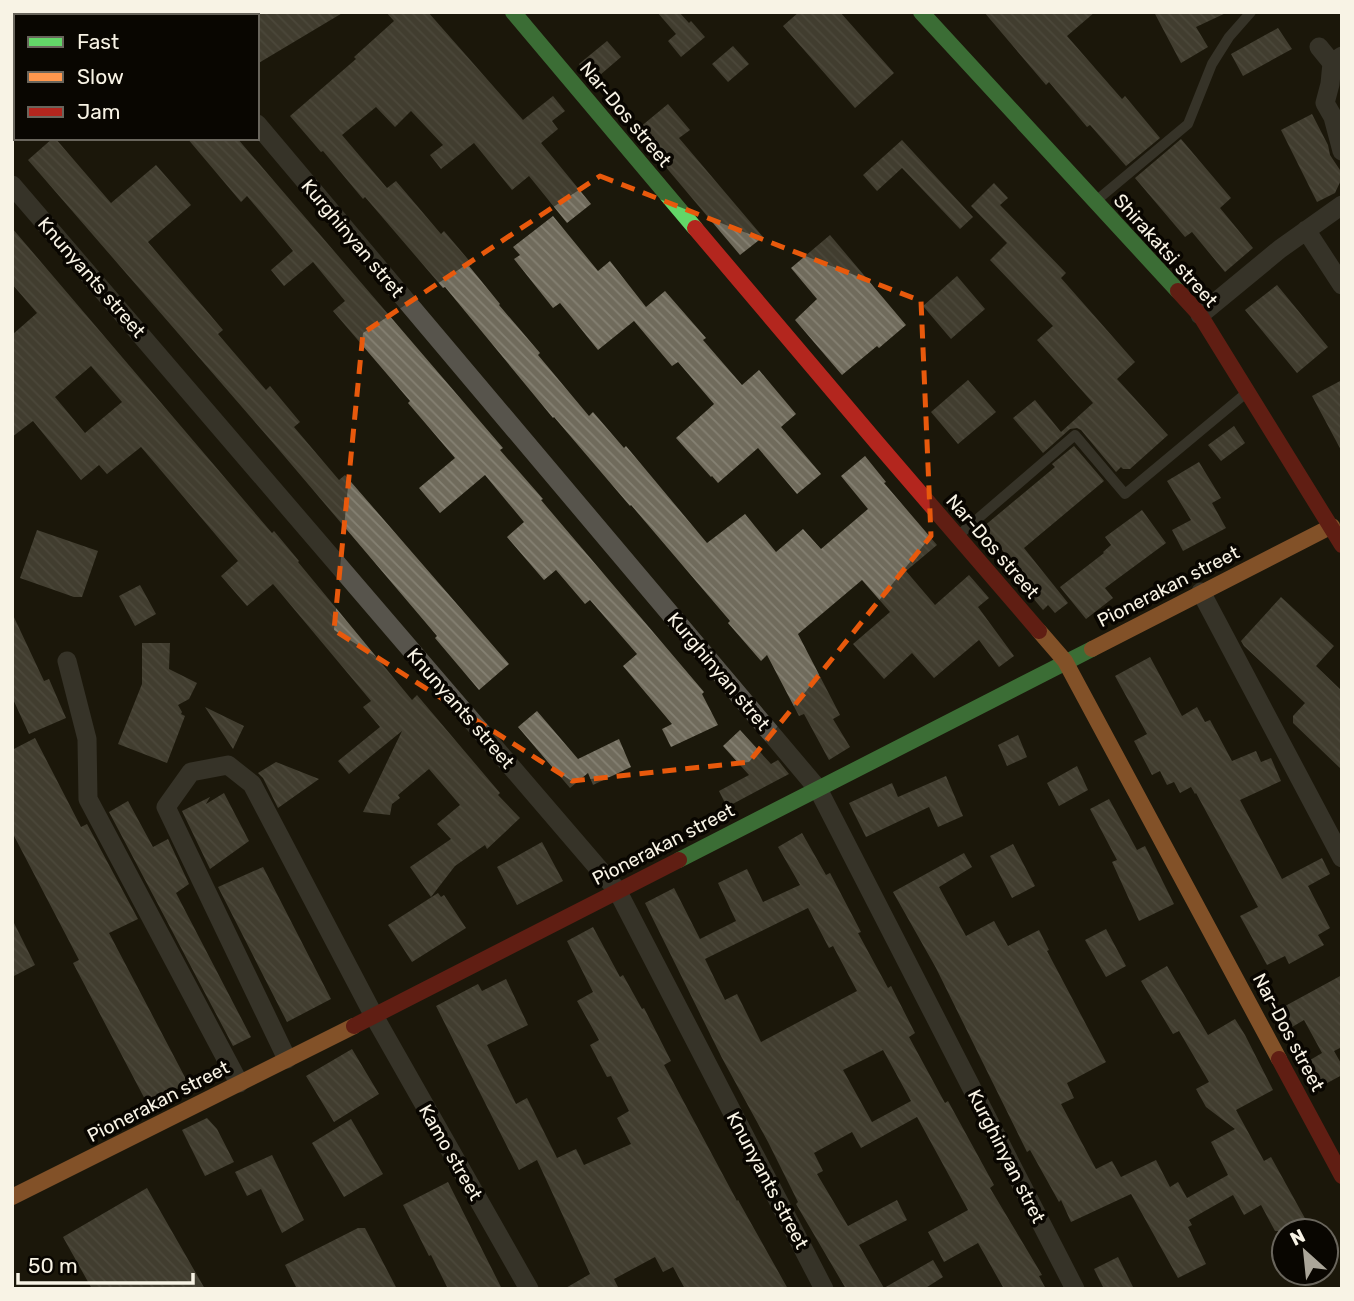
<svg xmlns="http://www.w3.org/2000/svg" width="1354" height="1301" viewBox="0 0 1354 1301" font-family="Rubik,sans-serif">
  <style>
    .building { fill: url(#building-back-hatch); fill-rule: evenodd }
    .lines { fill: none; stroke-linecap: round; stroke-linejoin: round }
    .lane { stroke: #57544c; stroke-width: 10 }
    .street { stroke: #57544c; stroke-width: 19 }
    .fast { stroke: #63d668; stroke-width: 16 }
    .slow { stroke: #ff974d; stroke-width: 16 }
    .jam { stroke: #b3261e; stroke-width: 16 }
    .marked { fill: none; stroke: #e8590c; stroke-width: 5; stroke-dasharray: 14 9; stroke-linejoin: round }
    .labels { text-anchor: middle; stroke-width: 7; stroke-linejoin: round; paint-order: stroke }
    .street-label { font-size: 19px; fill: #f8f3e5; stroke: #090601 }
  </style>
  <defs>
    <pattern id="building-back-hatch" width="6" height="6" patternUnits="userSpaceOnUse" patternTransform="scale(1.75)"><rect width="6" height="6" fill="#706b5c"/><path d="M-1 5l2 2M0 0l6 6M5-1l2 2" fill="none" stroke="#858173"/></pattern>
  </defs>
  <rect width="100%" height="100%" fill="#1b180b"/>
  <path class="building" d="M257 12H344L257 64Z
    M386 12H428L523 120 553 96 565 111 552 121 558 129 541 143 591 204 567 223 529 176 512 190 474 143 441 169 430 155 443 145 411 111 395 127 376 107 342 135 387 188 396 181 441 234 444 231 472 264 469 266 500 304 499 305 540 353 538 355 589 416 593 412 624 448 626 446 707 543 745 514 776 552 803 529 821 549 868 509 841 476 865 456 886 482 884 483 937 545 906 571 935 605 969 575 989 598 978 607 1014 656 999 667 979 640 934 678 912 653 884 679 853 644 890 612 862 580 798 634 840 715 833 719 850 747 829 760 804 714 799 716 767 655 761 661 728 623 730 621 631 505 630 506 554 417 553 418 445 287 443 288 365 197 363 199 323 151 321 152 290 116 356 59 354 57 394 21Z
    M657 12H679L689 23 691 21 705 37 681 57 668 41 676 34Z
    M799 12H840L894 73 855 108 783 26Z
    M984 12H1095L1067 36 1122 99 1125 96 1160 138 1126 166 1090 125 1087 127 1049 82 1046 85Z
    M1154 12H1228L1196 27 1208 47 1181 63Z
    M1278 28 1292 49 1243 76 1231 54Z
    M607 41 621 57 593 81 579 64Z
    M733 46 749 64 728 82 712 64Z
    M668 104 690 130 679 138 763 237 740 255 659 159 663 156 639 128Z
    M1312 114 1328 145 1330 155 1342 173V178L1335 193 1317 202 1281 130Z
    M53 138H55L111 203 156 165 191 205 148 242 223 330 218 334 266 390 270 386 300 422 294 427 339 480 345 475 509 664 479 690 435 638 437 636 274 444 28 160Z
    M187 138H237L503 448 500 450 543 499 541 500 704 692 702 694 718 725 671 747 662 729 672 724 623 666 637 654 590 600 585 604 556 570 544 580 507 537 524 522 485 475 440 513 419 488 455 458 408 403 410 401 333 311 345 301 313 262 284 286 271 270 293 251 247 196 241 202Z
    M1181 139 1231 198 1220 208 1253 248 1225 272 1192 232 1185 237 1135 178Z
    M902 140 973 217 960 229 902 168 877 191 863 175Z
    M994 183 1008 198 1000 205 1066 273 1061 278 1135 362 1117 379 1168 435 1130 469H1123L1121 467 1116 472 1081 430 1077 428 1070 429 1043 453 1013 418 1035 400 1061 432 1093 403 1037 340 1053 326 990 260 1007 243 971 206Z
    M553 216 598 271 610 261 646 307 665 291 706 338 703 340 742 385 759 370 796 414 781 427 821 474 797 494 758 448 718 483 712 476 711 477 676 438 714 404 678 362 672 366 634 321 598 350 560 303 553 308 514 259 520 255 513 247Z
    M12 228 272 533 274 531 299 561 298 562 412 700 417 695 500 793 498 795 520 818 487 849 485 845 455 866 431 897 410 867 451 839 437 824 460 805 429 769 398 795 400 798 392 804 390 815 363 812 402 731 349 774 338 761 380 727 363 707 371 701 273 584 247 606 221 576 238 561 141 447 107 474 99 465 81 480 33 421 12 437V335L37 313 12 284ZM91 366 122 402 85 433 55 397Z
    M830 235 906 325 879 348 877 346 842 375 795 320 817 299 791 268Z
    M957 276 985 309 951 339 923 306Z
    M1277 285 1328 347 1297 373 1245 310Z
    M968 380 996 412 958 444 931 412Z
    M1342 380V452L1312 396Z
    M1234 426 1245 443 1221 461 1208 445Z
    M1074 446 1104 481 1024 548 1068 603 1055 613 1048 605 1043 610 1022 585 1028 581 983 527 1055 467 1052 464Z
    M1199 462 1221 498 1212 503 1226 528 1183 551 1172 530 1191 520 1167 481Z
    M1142 510 1166 543 1105 588 1113 598 1086 619 1060 587 1104 553 1103 552 1111 545 1105 537Z
    M37 530 98 551 82 597H74L20 578Z
    M140 585 156 614 135 626 119 596Z
    M1281 597 1334 646 1316 666 1342 691V770L1293 723V716L1305 703 1244 646 1241 641Z
    M12 613 44 681 49 679 66 718 29 734 12 697Z
    M142 643H170L169 669 197 683 189 699 178 705 182 712 181 714 185 716 167 763 118 744 142 684Z
    M1150 657 1182 716 1197 707 1205 722 1210 720 1232 761 1256 751 1261 762 1271 758 1281 781 1240 800 1282 879 1322 858 1330 874 1308 886 1330 928 1318 935 1324 945 1289 964 1285 956 1267 965 1240 916 1258 907 1196 793 1195 794 1191 787 1180 793 1174 782 1167 785 1160 771 1152 775 1134 741 1147 734 1115 676Z
    M205 707 244 726 233 749Z
    M537 711 578 759 619 739 631 767 593 785 588 773 570 788 518 727Z
    M740 730 771 764 778 760 789 774 727 807 719 791 749 775 723 746Z
    M1018 735 1027 757 1007 766 998 745Z
    M35 738 81 827 87 824 138 919 109 933 188 1083 148 1105 73 963 79 960 12 832V750Z
    M276 762 319 779 278 808 263 778 258 773Z
    M1077 766 1088 790 1059 806 1047 783Z
    M946 776 963 816 938 827 929 807 866 837 849 803 892 783 898 797Z
    M224 793 249 841 210 869 182 811 210 797 206 804Z
    M1109 799 1137 850 1145 846 1174 904 1139 921 1112 862 1117 860 1090 809Z
    M128 801 153 847 168 839 189 884 176 893 251 1037 233 1046 109 812Z
    M802 833 826 875 830 873 861 932 858 933 888 988 891 986 915 1033 909 1037 945 1103 948 1101 994 1185 990 1188 1042 1275 1039 1276 1046 1289H1004L978 1243 944 1262 928 1232 968 1210 917 1117 861 1148 852 1132 814 1153 823 1171 817 1174 848 1226 897 1200 907 1220 859 1245 884 1288 933 1260 943 1277 924 1289H846L796 1204 798 1202 768 1142 722 1058 645 903 674 888 700 939 736 921 718 883 747 869 763 902 800 885 778 847ZM808 908 829 948 833 946 857 991 761 1042 737 994 725 1000 705 959ZM883 1050 911 1101 872 1122 843 1070Z
    M542 842 563 881 517 905 497 867Z
    M1013 844 1035 886 1012 898 990 856Z
    M964 853 972 867 939 887 966 936 994 921 1008 946 1039 930 1049 950 1047 951 1106 1062 1067 1083 1074 1098 1061 1104 1096 1169 1112 1161 1121 1177 1156 1160 1170 1187 1178 1182 1187 1198 1228 1175 1211 1142 1235 1129 1206 1107 1196 1089 1209 1082 1179 1031 1173 1034 1141 981 1167 966 1208 1035 1235 1019 1245 1035 1273 1090 1236 1110 1264 1161 1271 1157 1312 1231H1275L1261 1205 1244 1215 1233 1195 1189 1220 1192 1225 1188 1227 1206 1264 1178 1278 1131 1194 1071 1222 1061 1200 1059 1202 1030 1150 1027 1152 936 968 893 892Z
    M263 867 331 999 287 1022 218 887Z
    M438 893 441 897 444 895 466 928 412 962 388 925Z
    M12 919 35 965 12 977Z
    M593 927 620 977 623 975 642 1009 644 1008 671 1061 664 1065 737 1201 738 1200 788 1289H685L673 1267 663 1272 655 1257 614 1279 619 1289H564L590 1274 537 1160 519 1170 436 1006 478 984 482 991 506 979 528 1025 487 1045 516 1104 527 1098 557 1158 576 1149 584 1165 631 1144 617 1118 629 1111 611 1076 607 1077 590 1045 599 1040 577 1001 593 992 567 941Z
    M1106 929 1126 966 1106 977 1085 940Z
    M1342 975V1047L1334 1051 1342 1065V1075L1318 1088 1305 1063 1322 1053 1304 1020 1287 1030 1276 1011Z
    M352 1049 379 1094 334 1122 306 1076Z
    M207 1118 217 1129 234 1162 205 1176 182 1130Z
    M351 1119 383 1174 344 1197 312 1143Z
    M272 1155 304 1220 282 1233 261 1189 247 1196 235 1172Z
    M448 1182 502 1289H448L431 1255 429 1256 403 1205Z
    M147 1188 205 1289H92L63 1237Z
    M358 1228H365L397 1289H297L285 1265Z
    M1118 1257 1134 1289H1104L1094 1269Z"/>
  <g class="lines">
    <path class="lane" d="M1097 200 1188 124 1212 64 1229 37 1251 12
      M960 534 1075 435 1125 494 1245 394"/>
    <path class="street" d="M164 12 167 16
      M184 16 189 12
      M1319 47 1332 63
      M1342 56 1332 63 1330 84 1325 103 1333 117 1342 151
      M12 122 16 120
      M257 124 818 789 1075 1289
      M12 185 617 890 824 1289
      M1306 230 1342 285
      M1200 315 1280 249 1342 205
      M1201 592 1342 858
      M67 661 87 739 88 799 239 1083
      M287 1059 166 807 191 772 228 765 252 784 374 1016 529 1289"/>
    <path class="fast" d="M513 12 695 228
      M921 12 1178 291
      M679 860 1092 649"/>
    <path class="slow" d="M1039 631 1065 661 1279 1059
      M1092 649 1332 526
      M12 1197 354 1026"/>
    <path class="jam" d="M695 228 878 444 1039 631
      M1178 291 1200 315 1342 545
      M354 1026 679 860
      M1279 1059 1342 1176"/>
  </g>
  <path d="M0 0H1354V1301H0ZM600 176 921 301 931 536 749 762 572 781 334 630 363 333Z" fill="#1b180b" fill-opacity=".55" fill-rule="evenodd"/>
  <path class="marked" d="M600 176 921 301 931 536 749 762 572 781 334 630 363 333Z"/>
  <g class="labels">
    <g class="street-label">
      <text transform="translate(626 114) rotate(50)" y="7">Nar-Dos street</text>
      <text transform="translate(353 238) rotate(50)" y="7">Kurghinyan stret</text>
      <text transform="translate(1166 250) rotate(48)" y="7">Shirakatsi street</text>
      <text transform="translate(92 277) rotate(49)" y="7">Knunyants street</text>
      <text transform="translate(993 546) rotate(49)" y="7">Nar-Dos street</text>
      <text transform="translate(1168 586) rotate(-27)" y="7">Pionerakan street</text>
      <text transform="translate(719 671) rotate(50)" y="7">Kurghinyan stret</text>
      <text transform="translate(461 708) rotate(49)" y="7">Knunyants street</text>
      <text transform="translate(663 844) rotate(-27)" y="7">Pionerakan street</text>
      <text transform="translate(1289 1032) rotate(62)" y="7">Nar-Dos street</text>
      <text transform="translate(158 1101) rotate(-27)" y="7">Pionerakan street</text>
      <text transform="translate(451 1152) rotate(60)" y="7">Kamo street</text>
      <text transform="translate(1007 1156) rotate(63)" y="7">Kurghinyan stret</text>
      <text transform="translate(768 1180) rotate(62)" y="7">Knunyants street</text>
    </g>
  </g>
  <rect width="1354" height="1301" fill="none" stroke="#f8f3e5" stroke-width="28"/>
  <rect x="14" y="14" width="245" height="126" fill="#090601" stroke="#69655c" stroke-width="2"/>
  <rect x="28" y="37" width="35" height="10" fill="#63d668" stroke="#69655c" stroke-width="2"/>
  <text x="77" y="49" font-size="21" fill="#f8f3e5">Fast</text>
  <rect x="28" y="72" width="35" height="10" fill="#ff974d" stroke="#69655c" stroke-width="2"/>
  <text x="77" y="84" font-size="21" fill="#f8f3e5">Slow</text>
  <rect x="28" y="107" width="35" height="10" fill="#b3261e" stroke="#69655c" stroke-width="2"/>
  <text x="77" y="119" font-size="21" fill="#f8f3e5">Jam</text>
  <g transform="translate(1305 1252) rotate(333)"><circle r="33" fill="#090601" stroke="#69655c" stroke-width="2"/>
  <path d="M0-5L12 26L0 18L-12 26Z" fill="#aba699"/>
  <text y="-10" font-size="19" font-weight="bold" text-anchor="middle" fill="#f8f3e5">N</text>
  </g>
  <path d="M18 1273v10h175v-10" fill="none" stroke="#f8f3e5" stroke-width="3.5"/>
  <text x="28" y="1273" font-size="21" fill="#f8f3e5" stroke="#090601" stroke-width="5" paint-order="stroke">50 m</text>
</svg>
